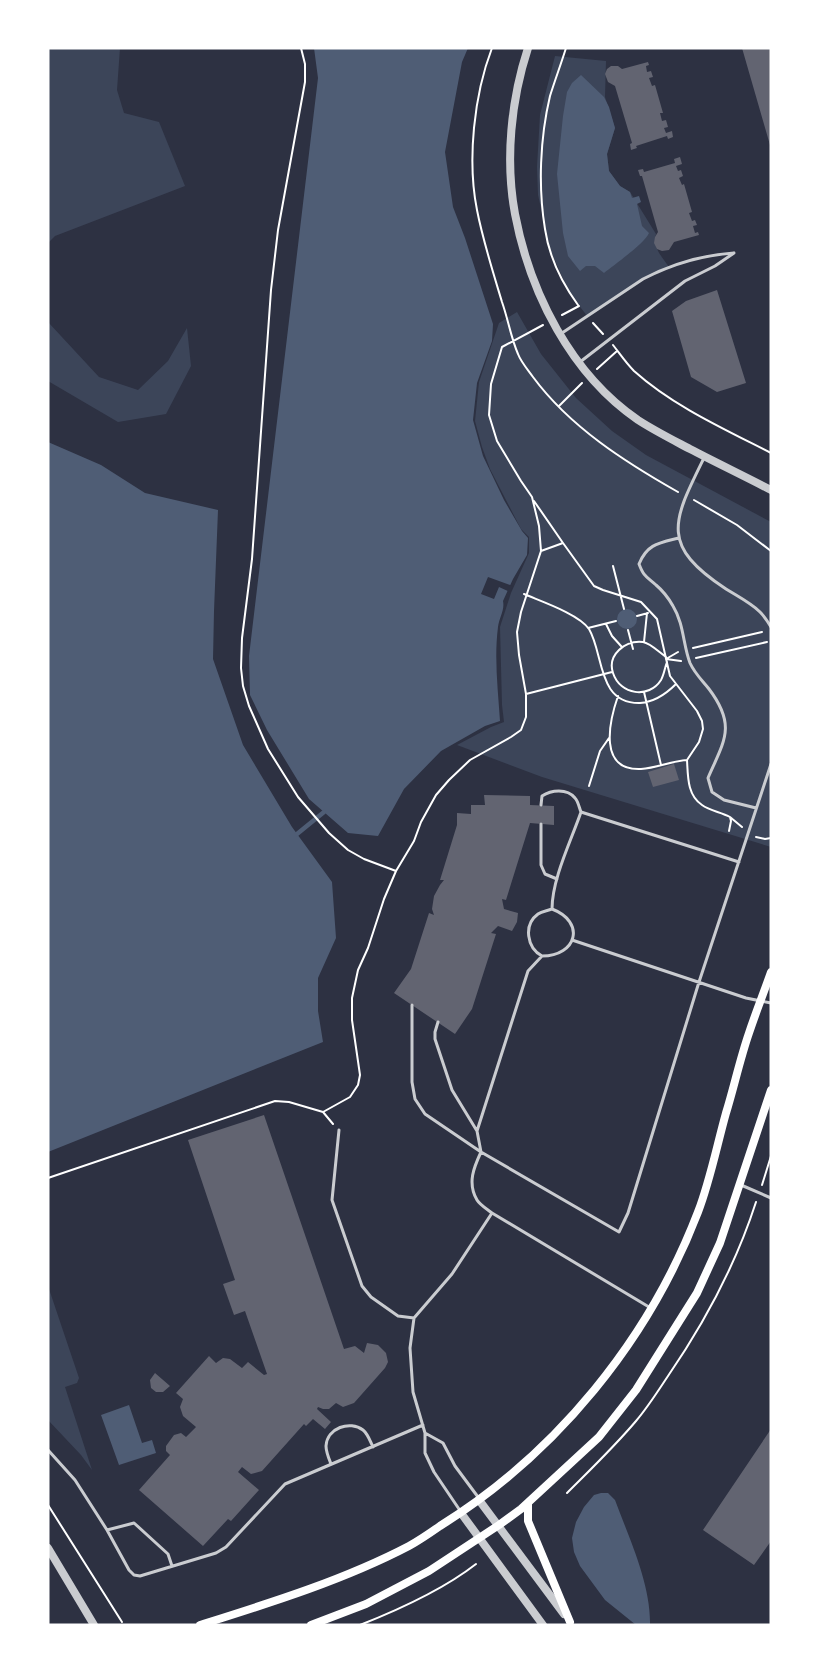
<svg xmlns="http://www.w3.org/2000/svg" width="819" height="1673" viewBox="0 0 819 1673" font-family="'Noto Serif',serif">
  <style>
    .green { fill: #3c4559 }
    .water { fill: #4f5d75 }
    .pier { fill: #2d3142 }
    .lines { fill: none; stroke-linecap: round; stroke-linejoin: round }
    .stream { stroke: #4f5d75; stroke-width: 4.5 }
    .building { fill: #626471 }
    .path { stroke: #fff; stroke-width: 2 }
    .service { stroke: #caccd0; stroke-width: 3 }
    .tertiary { stroke: #caccd0; stroke-width: 8 }
    .secondary { stroke: #fff; stroke-width: 8 }
  </style>
  <rect width="100%" height="100%" fill="#2d3142"/>
  <path class="green" d="M48 48H120L117 90 124 113 159 122 185 186 55 236 48 243Z
    M555 56 606 61 605 97 615 128 607 154 609 171 620 186 630 192 656 234C652 247 662 257 669 267L656 272 588 317 570 294 551 252 538 195 537 167 540 115Z
    M517 312 541 354 576 398 612 431 646 455 771 522V847L542 777 457 745 491 727 504 722 502 705 500 627 511 593 529 553V537L521 529 490 469 482 447 475 421 479 382 499 323Z
    M48 322 99 377 138 390 168 361 187 328 191 366 166 414 118 422 48 381Z
    M48 1286 79 1378 77 1383 65 1387 92 1470 81 1455 48 1420Z"/>
  <path class="water" d="M314 48H468L462 62 445 152 453 207 465 238 493 324 492 341 477 383 473 420 483 456 504 500 522 531 528 538 527 555 513 579 503 601C505 610 499 618 498 627 494 658 498 690 500 721L485 726 441 751 404 789 378 836 348 833 309 799 267 730 250 695 249 656 318 78Z
    M581 75 604 97 609 107 615 128 607 154 609 171 620 186 630 192 632 198 639 196 641 202 637 204 642 226 649 233C645 243 614 265 604 273L595 266H586L580 271 568 256 563 233 557 174 563 116 567 92 572 83Z
    M48 442 101 465 145 493 218 510 214 611 213 659 243 745 292 827 332 882 336 938 318 978V1011L323 1042 48 1152Z
    M617 619a10 10 0 1 1 20 0a10 10 0 1 1-20 0Z
    M129 1405 142 1443 152 1440 156 1453 119 1465 101 1415Z
    M601 1493H608L615 1500C629 1538 651 1584 650 1625H636L605 1600 580 1566 574 1552 572 1538 576 1522 584 1507 594 1495Z"/>
  <path class="pier" d="M488 577 513 586 510 592 499 587 494 599 481 594Z"/>
  <g class="lines">
    <path class="stream" d="M297 834 324 812"/>
  </g>
  <path class="building" d="M742 48H771V145H770Z
    M648 62 649 65 646 66 647 72 651 71 653 77 649 78 652 86 655 85 663 113H660L662 121 666 120 668 127 664 128 666 133 672 131 673 137 668 139 667 136 636 146 637 148 631 150 630 144 632 143 615 86 608 82 605 74 607 69 611 66H618L622 69Z
    M680 157 682 164 676 166 678 171 681 170 683 176 679 178 682 185 684 184 692 212 689 213 692 221 695 220 697 225 693 226 695 233 698 232 699 235 674 242 669 250 662 251 657 249 654 243 655 237 658 232 642 176H640L638 170 643 169 644 172 675 163 674 159Z
    M717 290 746 383 717 392 691 377 672 311 686 301Z
    M674 764 679 780 653 787 648 772Z
    M484 795 530 796V805L554 806V825L530 823 506 900 502 899 504 909 518 913 517 922 512 931 498 926 491 933 496 934 472 1009 455 1034 394 993 411 969 429 913 434 915 432 909 434 896 440 885 444 880H440L457 825V813L471 814V805H485Z
    M264 1115 344 1349 355 1346 364 1353 367 1343 378 1345 386 1353 388 1362 385 1368 354 1403 343 1407 336 1403 329 1409H323L318 1407 317 1409 331 1422 325 1429 313 1419 306 1426 304 1424 262 1471 251 1474 242 1467 238 1472 259 1490 231 1521 228 1519 203 1546 139 1490 170 1455 166 1451V1446L174 1435 181 1433 186 1437 196 1427 183 1416 180 1407 183 1399 176 1393 209 1356 216 1363 223 1358 230 1359 242 1368 248 1362 264 1375 267 1374 245 1311 234 1315 223 1284 235 1280 188 1140Z
    M155 1373 170 1386 163 1392H156L151 1388 150 1380Z
    M771 1429V1541L754 1565 703 1530Z"/>
  <g class="lines">
    <path class="path" d="M301 48 305 64V82L278 230 271 290 252 559 242 638 241 668 243 686 249 706 268 749 298 797 329 833 348 850 364 859 396 871
      M492 48C474 95 467 160 477 210 483 241 493 272 502 302 508 319 511 338 518 354 521 362 528 370 533 377 570 427 625 462 678 492
      M566 48C561 64 555 80 550 96 540 138 538 187 545 229 549 256 562 283 578 305
      M562 315 579 306
      M593 323 603 334
      M613 345C620 354 626 363 634 371 673 406 724 429 771 453
      M597 369 617 351
      M559 406 582 383
      M694 500 737 525 771 551
      M534 501 563 543
      M541 551 563 543 594 586 603 590 641 602 657 619 670 676 697 711 702 721 703 729 699 742 687 760C671 761 657 768 641 769 598 771 609 722 618 696
      M613 566 624 609
      M524 594C540 601 579 614 589 629 604 654 597 704 640 703 654 702 667 693 676 684
      M637 616 648 613
      M606 624 612 636 621 646
      M588 628 616 621
      M628 630 633 649
      M644 642 647 613
      M693 648 762 632
      M666 657C659 652 650 643 643 642 625 640 607 655 613 673 620 695 649 699 661 680 664 675 665 667 667 662
      M696 658 767 642
      M666 659 681 661
      M666 659 678 652
      M644 692 661 765
      M526 694 612 672
      M687 760C688 776 687 795 702 805 710 811 721 812 730 817L731 821 729 831
      M589 786 600 751 609 738
      M730 817 742 827
      M756 837 765 839 771 838
      M323 1112 333 1124
      M48 1178 275 1101 289 1102 323 1112 350 1097 358 1085 360 1075 352 1020V998L358 970 368 948 384 899 396 871 414 841 421 822 436 795 449 780 470 760 511 737 521 730 526 717V694L519 655 517 632 521 612 541 551 539 526 532 497 521 481 497 441 489 415 491 384 502 347 543 325
      M762 1185 771 1156
      M567 1493C591 1469 615 1446 636 1421 648 1407 658 1391 668 1376 705 1322 736 1264 756 1202
      M48 1505 122 1622
      M360 1625C398 1610 444 1589 476 1564"/>
    <path class="service" d="M562 333 643 279C672 264 702 255 734 253
      M580 362 685 281 715 266 734 253
      M704 458C673 521 659 545 726 589 737 596 751 603 760 612 764 616 768 622 771 627
      M679 538C659 543 647 544 639 564 644 577 646 576 656 585 662 590 669 599 673 606 684 624 683 645 690 663 695 674 702 680 709 689 737 726 724 741 708 778L712 792 724 800 756 808
      M541 805 542 796C551 790 567 788 575 798 578 801 579 807 581 812
      M541 824V865L545 874 557 879
      M739 862 581 812C571 841 552 879 552 909 547 911 542 911 538 914 523 925 527 948 542 956L528 971 477 1131 481 1152 619 1232 628 1213 699 982 771 764
      M572 940 746 998 771 1003
      M542 956C577 956 586 922 552 909
      M412 1005V1082L415 1099 425 1114 481 1152C474 1167 467 1183 477 1200 480 1205 487 1209 492 1213L649 1307
      M438 1022 435 1032V1039L452 1090 477 1131
      M339 1130 332 1200 362 1286 371 1297 398 1316 414 1318
      M741 1185 771 1198
      M425 1433 443 1443 455 1466 478 1497
      M48 1450 75 1480 107 1530 129 1570 134 1575 140 1576 216 1553 226 1547 285 1484 423 1425
      M331 1464C329 1459 326 1452 326 1446 327 1428 350 1420 363 1430 368 1434 370 1441 373 1447
      M461 1512 434 1472 425 1453V1433L413 1392 410 1348 414 1318 452 1274 492 1213
      M107 1530 134 1523 168 1554 172 1566"/>
    <path class="tertiary" d="M528 48C511 100 505 160 515 214 530 293 571 374 638 420 655 431 673 440 690 449 717 463 744 476 771 490
      M479 1500 564 1614
      M461 1513 543 1625
      M48 1548 94 1625"/>
    <path class="secondary" d="M528 1503V1521L570 1622
      M200 1625C270 1603 344 1580 409 1546 420 1540 430 1533 440 1526 556 1454 649 1340 698 1212 710 1181 717 1145 726 1113 734 1087 740 1059 749 1033 756 1012 764 992 771 972
      M311 1625 366 1604 429 1571 499 1525 521 1509 599 1437 636 1390 697 1293 720 1243 771 1090"/>
  </g>
  <rect width="819" height="1673" fill="none" stroke="#ffffff" stroke-width="99"/>
</svg>
